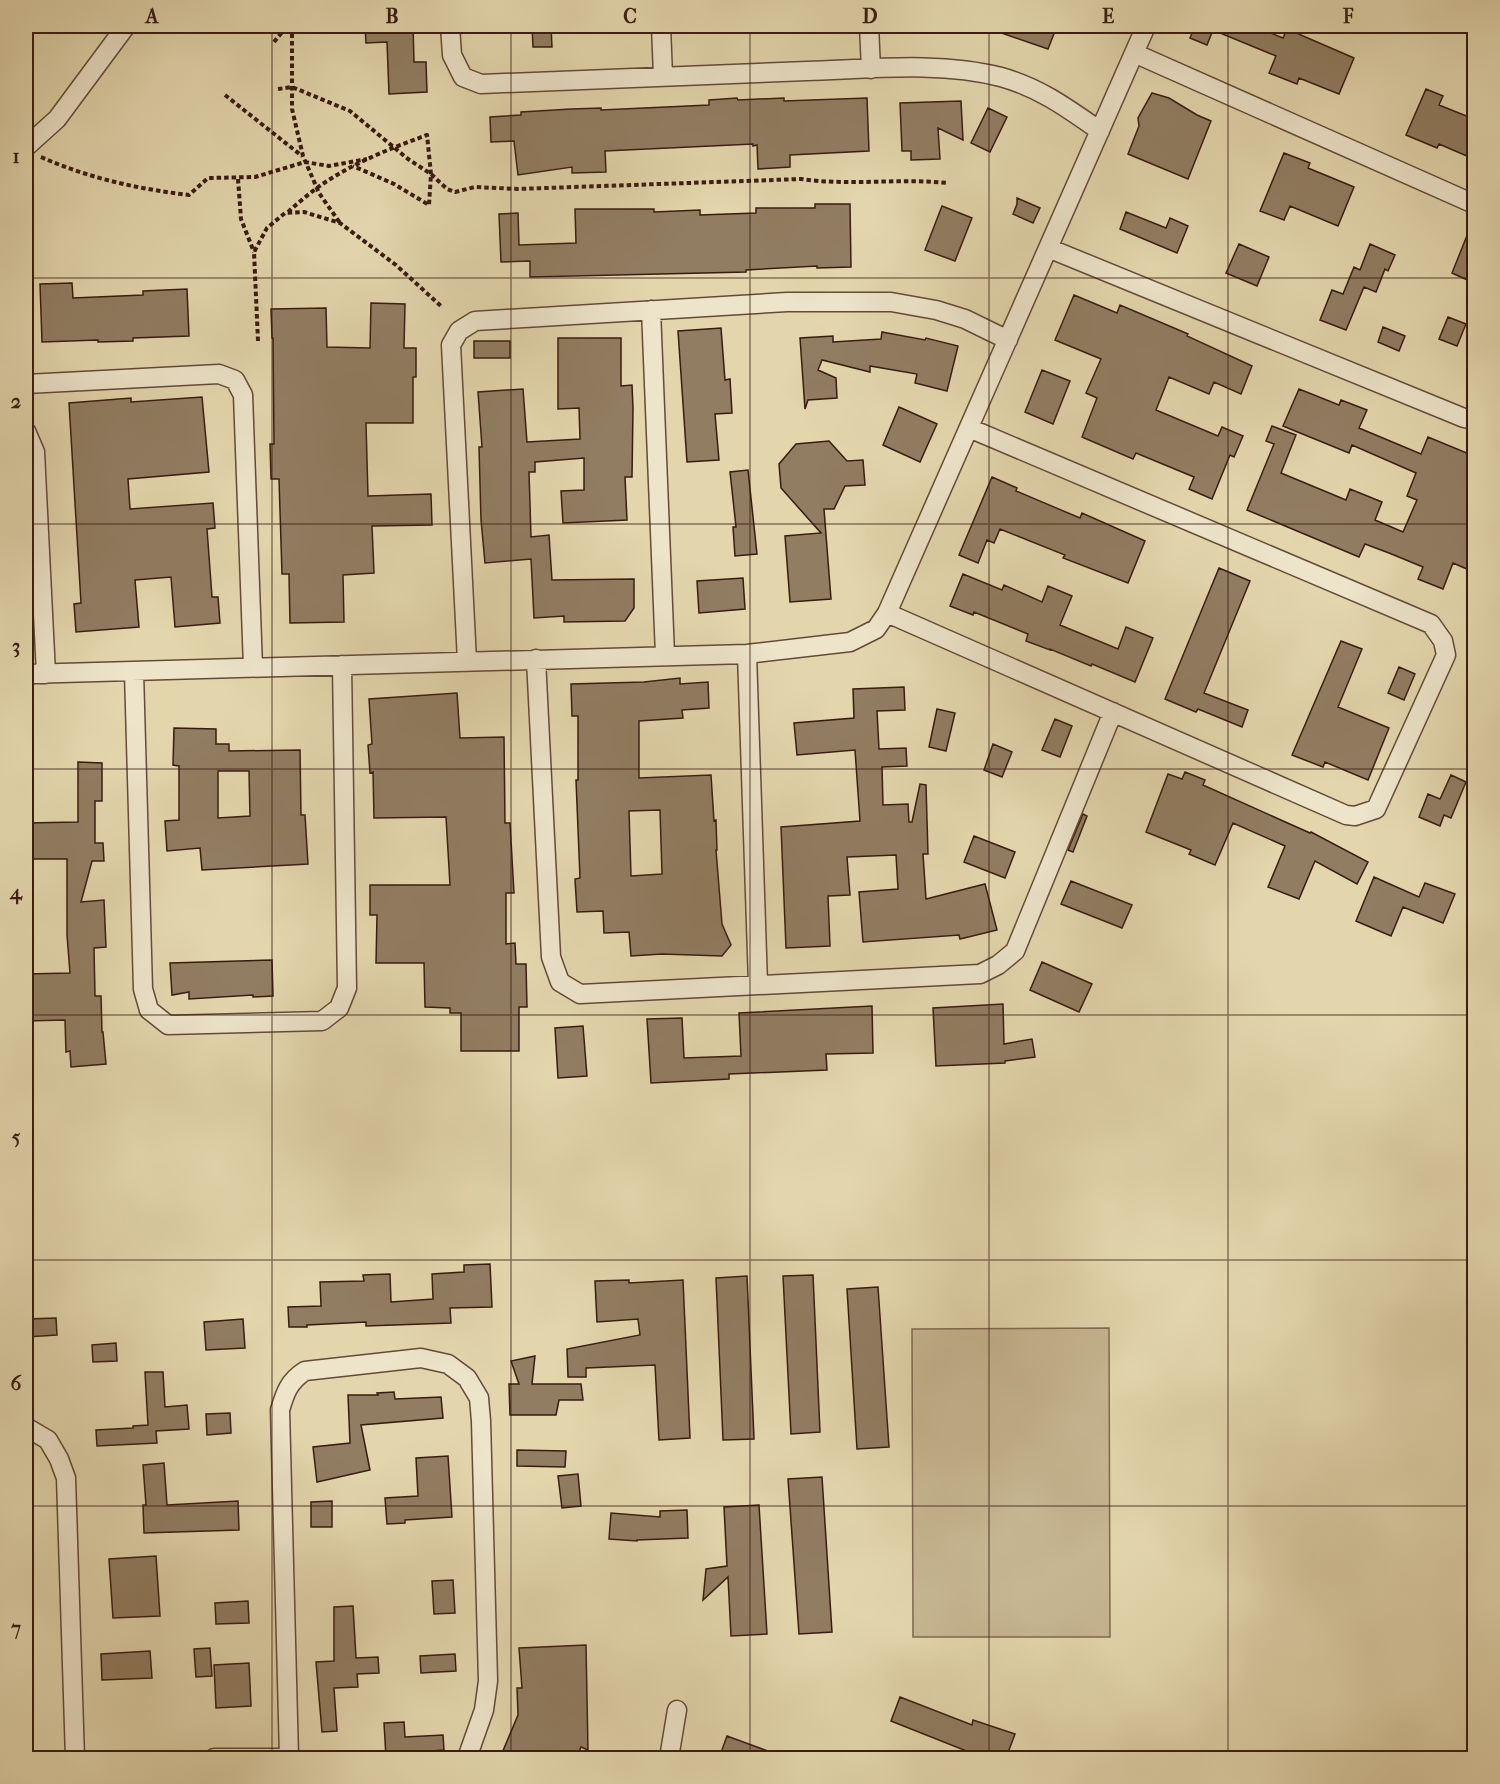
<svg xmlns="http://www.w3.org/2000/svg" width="1500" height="1784" viewBox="0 0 1500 1784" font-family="'IM FELL French Canon',serif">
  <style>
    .garden { fill: #c6b692; stroke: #806951; stroke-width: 1.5 }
    .building { fill: #917d62; stroke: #391c10; stroke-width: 1.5; fill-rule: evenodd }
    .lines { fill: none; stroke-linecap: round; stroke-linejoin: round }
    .street-casing { stroke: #644a37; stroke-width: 21 }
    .path { stroke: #391c10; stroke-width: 4; stroke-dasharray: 4.5 3; stroke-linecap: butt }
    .street { stroke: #ede4ca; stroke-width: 18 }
    .grid { fill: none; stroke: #391c10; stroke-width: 1.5; stroke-opacity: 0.55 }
    .neatline { fill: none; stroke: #391c10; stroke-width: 2 }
    .grid-label { font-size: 20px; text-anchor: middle; font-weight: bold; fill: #391c10 }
  </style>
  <rect width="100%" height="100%" fill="#e3d6ad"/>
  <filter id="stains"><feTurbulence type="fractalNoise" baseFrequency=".00333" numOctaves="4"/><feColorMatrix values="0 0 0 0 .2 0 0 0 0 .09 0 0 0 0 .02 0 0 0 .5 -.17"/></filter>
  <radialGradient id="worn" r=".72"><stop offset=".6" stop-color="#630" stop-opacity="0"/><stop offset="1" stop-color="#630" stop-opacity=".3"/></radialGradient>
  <path class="garden" d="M1109 1328 1110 1637H913L912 1329Z"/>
  <path class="building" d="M365 26H413L414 62H426L427 92 389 94 387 42 366 43Z
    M532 26H551L552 47H533Z
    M987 26H1057L1048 49 987 28Z
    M1195 26H1253L1283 38 1287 29 1354 58 1339 94 1299 78 1297 84 1269 73 1276 56 1213 30 1207 45 1190 38Z
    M1426 89 1443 96 1439 105 1474 119V159L1439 144 1437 148 1406 135Z
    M1152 93 1169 98 1197 115 1211 121 1188 179 1128 154 1139 126 1138 118Z
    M737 98 738 100 784 98V101L867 98 869 151 790 155V167L758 169 757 145 753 146V144L605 151 606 172 572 173V167L518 175 514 141 491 142 490 117 521 115V112L571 109 601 108V110L709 105V100Z
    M961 101 963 140 938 128 940 159 911 160V151H902L900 103Z
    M988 108 1007 117 990 152 971 143Z
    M1284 153 1310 163 1308 168 1354 187 1338 226 1290 206 1284 220 1260 211Z
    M1017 198 1040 208 1033 223 1013 214 1017 204Z
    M815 204H850L851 267 817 268V266L746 270V272L530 277V261L501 262 499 214 518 213 519 245 576 243 575 209H654V212L700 210V215L756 213V208H815Z
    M942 206 972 218 955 261 925 250Z
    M1126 212 1166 228 1170 218 1188 226 1177 253 1120 229Z
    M1474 218V283L1452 273Z
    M1239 244 1269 257 1257 286 1226 273Z
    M1370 244 1395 255 1388 271 1385 269 1376 292 1364 287 1346 330 1320 320 1332 290 1343 294 1354 267 1360 270Z
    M72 283 73 298 143 295V291L187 289 189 336 133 338V341L98 342V340L42 342 40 284Z
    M1074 295 1117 313 1120 305 1188 334 1187 336 1252 366 1241 394 1214 382 1209 394 1169 377 1156 410 1218 436 1222 427 1243 436 1234 457 1230 455 1212 499 1189 489 1194 477 1136 453 1133 459 1082 437 1097 398 1086 393 1101 359 1055 340Z
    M371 303 405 304 404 348H416V377H413V423H366L368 496 431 494 432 525 372 526 374 573 343 575 344 622 290 623 289 574H282L279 479H271L270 444H274L273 338H272L271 309 326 308 327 347 370 348Z
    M1448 317 1466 324 1457 346 1439 339Z
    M1383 327 1405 336 1399 351 1378 342Z
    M721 328 725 380 730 379 732 413 715 414 719 460 687 462 678 331Z
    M882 332 925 340 926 338 958 346 947 391 915 383 917 374 870 366V372L822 360 818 370 836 378 837 398 808 400 805 409 800 338 833 336V342L881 339Z
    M558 338H621V386L632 385 633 408 632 477H625L627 520 563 523 561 491 584 490V458L535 462V472H529L531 537 549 535 552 580 634 579V608L625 621 564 622V616L534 618 531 559 485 563 481 520 479 447H482L478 392 523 389 527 442 580 439 579 408 558 409Z
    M474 341H510V358H474Z
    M1042 370 1070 381 1053 424 1025 412Z
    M1299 389 1339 405 1341 400 1367 410 1359 428 1421 454 1428 437 1474 456V572L1453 563 1443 589 1418 579 1423 567 1389 553 1365 544 1359 557 1247 510 1274 444 1266 441 1272 426 1296 435 1281 473 1346 500 1350 489 1382 502 1375 520 1403 532 1417 500 1407 496 1416 473 1352 445 1349 453 1283 426Z
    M202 397 209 472 128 479 130 509 213 503 215 528 207 529 212 597H218L220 623 175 627 171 577 135 580 139 627 76 632 74 604 81 603 69 403 131 398V402Z
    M899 407 937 424 920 462 883 445Z
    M829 441 847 461 863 460 865 485 845 486 834 509H824L831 599 790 602 785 536 821 533 781 488 779 464 796 444Z
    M748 470 757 554 735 556 733 527H736L730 472Z
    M992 477 1017 488 1016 491 1080 518 1082 513 1145 541 1128 583 1063 558 1065 555 1000 529 994 543 987 540 978 563 959 555Z
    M1219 568 1250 581 1204 693 1248 710 1242 727 1198 709 1196 712 1165 699Z
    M963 574 1002 590 1004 585 1042 602 1048 586 1072 596 1060 625 1118 649 1126 627 1153 638 1135 682 1092 664 1091 666 1050 649V650L1026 641 1028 634 974 612 973 615 950 606Z
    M743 578 745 609 699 613 697 581Z
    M1341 641 1362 649 1338 707 1389 728 1368 780 1325 762 1323 767 1292 755Z
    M1399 667 1415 674 1404 700 1388 693Z
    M680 678V684L708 682 709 708 682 710 683 718 639 721V778L711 775 714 821 716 820 717 850H716L722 924 731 945 722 956 662 954 631 956 629 932 604 933 603 911 577 912 575 879 580 878 576 780H578V716H572L571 684 644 682ZM660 810 662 874 631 876 629 811Z
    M904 687 905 710 877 711 879 749 906 748 907 766 882 767 883 805 908 804 909 822H912L920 784 926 785 928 854H923L926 899 985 884 997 930 960 939 959 935 863 942 859 892 898 889 896 855 847 857 850 895 828 896 830 946 786 948 781 827 860 821 855 750 797 755 794 723 854 718 853 689Z
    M457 693 460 738 504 737 505 823H510L514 893H506V944L515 943 516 964H526L527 1007H519V1051H461V1013H450V1008L425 1007 424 963H376L377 915H370V885H450L446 817 374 818 373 772 370 773 368 745 372 744 369 699Z
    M937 709 955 713 946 751 929 747Z
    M1055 719 1072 726 1060 757 1042 750Z
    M174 728 216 729V744H229V751L300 750 301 815H305L308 864 202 870 200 848 167 851 165 821 179 820V766L173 765ZM218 771H249L250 816 218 818Z
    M993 744 1012 752 1002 777 984 770Z
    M78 762 102 763V801H95V843H103L104 861H92L81 902 104 900 106 947 94 948 95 996H101L102 1032H103L106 1064 71 1067 70 1051 66 1052 65 1020 26 1021V974L70 973 67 935V859H26V823L78 822Z
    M1185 772 1205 780 1203 785 1310 833 1311 832 1368 862 1357 884 1315 861 1299 899 1268 887 1285 846 1233 823 1215 865 1189 854 1191 850 1146 832 1168 774 1182 779Z
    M1451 775 1466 782 1451 818 1444 815 1440 826 1419 817 1428 794 1440 799Z
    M1083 814 1087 816 1073 852 1068 850Z
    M974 836 1015 852 1005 878 964 862Z
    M1374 877 1419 897 1425 883 1455 894 1443 923 1403 907 1391 936 1356 921Z
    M1071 881 1132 905 1122 928 1061 904Z
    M272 960 273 996 253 997V995L189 999V992L172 995 170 963Z
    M1042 962 1092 984 1079 1012 1030 990Z
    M1003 1004 1004 1044 1032 1039 1035 1057 1005 1061V1063L936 1066 933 1008Z
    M872 1006 873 1053 826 1054 827 1070 729 1074V1079L651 1083 647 1019 682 1018 684 1058 741 1056 739 1013Z
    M583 1026 587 1076 558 1078 555 1028Z
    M490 1264 492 1307 450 1308 451 1323 366 1326V1322L307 1325V1327H289L288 1307 321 1306 320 1282 364 1281 363 1275 390 1274 391 1302 433 1299 432 1274 464 1272V1265Z
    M813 1275 820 1432 791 1434 783 1276Z
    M747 1276 754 1439 723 1440 716 1278Z
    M629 1280V1283L683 1280 690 1438 659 1440 655 1365 586 1368V1377H568L567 1349 640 1335 638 1319 597 1322 595 1281Z
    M878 1287 889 1447 857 1449 847 1289Z
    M56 1318 57 1335 26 1337V1319Z
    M243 1319 245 1348 206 1350 204 1322Z
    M116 1343 117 1361 93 1362 92 1345Z
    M535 1356 532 1384H581L583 1400H559L556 1415H510L509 1384H519L511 1361Z
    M145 1372H163L165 1407 187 1405 189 1429 156 1431 157 1443 97 1446 96 1430 133 1428V1426L148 1425Z
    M394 1392 395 1399 441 1397 443 1418 361 1425 370 1470 317 1482 313 1447 350 1443 348 1395H378L377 1393Z
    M230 1413 231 1433 207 1435 206 1414Z
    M517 1450 566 1451 565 1467 517 1466Z
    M448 1456 452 1517 405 1520V1523L387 1524 385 1498 418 1496 416 1458Z
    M164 1463 167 1505 238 1501 239 1530 144 1533 143 1505H146L143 1465Z
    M578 1474 581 1506 562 1508 558 1476Z
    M822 1477 832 1632 799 1634 788 1479Z
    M332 1501V1527H311V1502Z
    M759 1505 767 1634 731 1636 728 1577 703 1600 706 1569 727 1566 724 1507Z
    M687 1510 688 1538 637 1540V1541L609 1539 611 1513 660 1517V1511Z
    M156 1556 160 1616 113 1618 109 1559Z
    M453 1580 455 1613 434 1614 432 1581Z
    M248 1601 249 1623 216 1624 215 1603Z
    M353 1606 356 1658 378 1657 379 1673 357 1674 358 1687 334 1688 337 1731 322 1732 316 1662 334 1661V1607Z
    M586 1645 588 1750 581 1747 576 1758H515L502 1753 518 1715 517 1688H522L519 1648Z
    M210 1648 212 1676 196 1677 194 1649Z
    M150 1651 152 1678 102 1680 101 1654Z
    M455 1654 456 1671 421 1673 420 1656Z
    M249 1663 251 1706 216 1708 214 1665Z
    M900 1697 972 1725 973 1720 1015 1734 1006 1758H984L891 1721Z
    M404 1722 405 1737 443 1735 444 1750 406 1753V1756L386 1757 384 1723Z
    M727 1736 784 1757 783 1758H719Z"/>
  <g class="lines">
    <g class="street-casing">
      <path id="street" d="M450 26 452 55 463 77 481 84C589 79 698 75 807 71 869 69 940 61 1001 77 1040 88 1067 108 1100 131
        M661 26 663 76
        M869 26 871 69
        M1134 53 1474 204
        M26 147 57 119 126 26
        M1048 248 1464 418 1474 420
        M651 310 665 655
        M26 384 219 374 235 380 243 395 253 667
        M26 431 35 452 46 674
        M887 613 1346 815 1355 816 1376 809 1446 655 1443 641 1431 624 969 428
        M747 654 758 984
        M536 659 551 957 560 982 580 994 980 974 998 965 1015 951 1113 712
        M467 661 451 345 459 331 475 321 787 302H891L936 310 965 319 1008 340
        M134 672 143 989 149 1010 168 1025 322 1021 339 1008 347 988 342 665
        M26 674 747 654 850 642 876 629 887 613 1146 26
        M26 1427 48 1440 59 1459 66 1478 75 1758
        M289 1757 280 1410C285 1393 289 1381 305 1371L421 1358 448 1364 467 1378 479 1398 481 1421 488 1681 484 1710 467 1758
        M214 1758H293
        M669 1758 677 1710"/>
    </g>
    <path class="path" d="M292 26V109L303 156 319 193 340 223
      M274 42 287 26
      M278 89 292 87 350 111 408 159 431 174 447 189 455 192 475 187 518 189 801 179C849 186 899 178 948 183
      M225 95 302 156
      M41 157C88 178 138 189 189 195L208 178 255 177 305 162 329 166 367 159
      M238 179 241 219 254 252
      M288 212C297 204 307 195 317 188 350 164 389 149 427 135L431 174 429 205 394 184 353 166
      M258 341 254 252 267 228 285 213 304 212 340 223 396 265 442 307"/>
    <use href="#street" class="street"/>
  </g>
  <path class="grid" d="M272 26V1758M511 26V1758M750 26V1758M989 26V1758M1228 26V1758M26 278H1474M26 524H1474M26 769H1474M26 1015H1474M26 1260H1474M26 1506H1474"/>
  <rect width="1500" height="1784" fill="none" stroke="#e3d6ad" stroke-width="66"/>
  <rect x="33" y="33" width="1434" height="1718" class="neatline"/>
  <g class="grid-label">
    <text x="152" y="23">A</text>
    <text x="392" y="23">B</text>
    <text x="630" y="23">C</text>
    <text x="870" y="23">D</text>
    <text x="1108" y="23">E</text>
    <text x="1348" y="23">F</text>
    <text x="16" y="163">1</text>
    <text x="16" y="408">2</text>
    <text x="16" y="653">3</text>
    <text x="16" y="899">4</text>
    <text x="16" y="1144">5</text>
    <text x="16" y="1390">6</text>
    <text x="16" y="1635">7</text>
  </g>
  <rect width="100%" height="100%" filter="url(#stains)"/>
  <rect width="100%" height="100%" fill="url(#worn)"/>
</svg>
